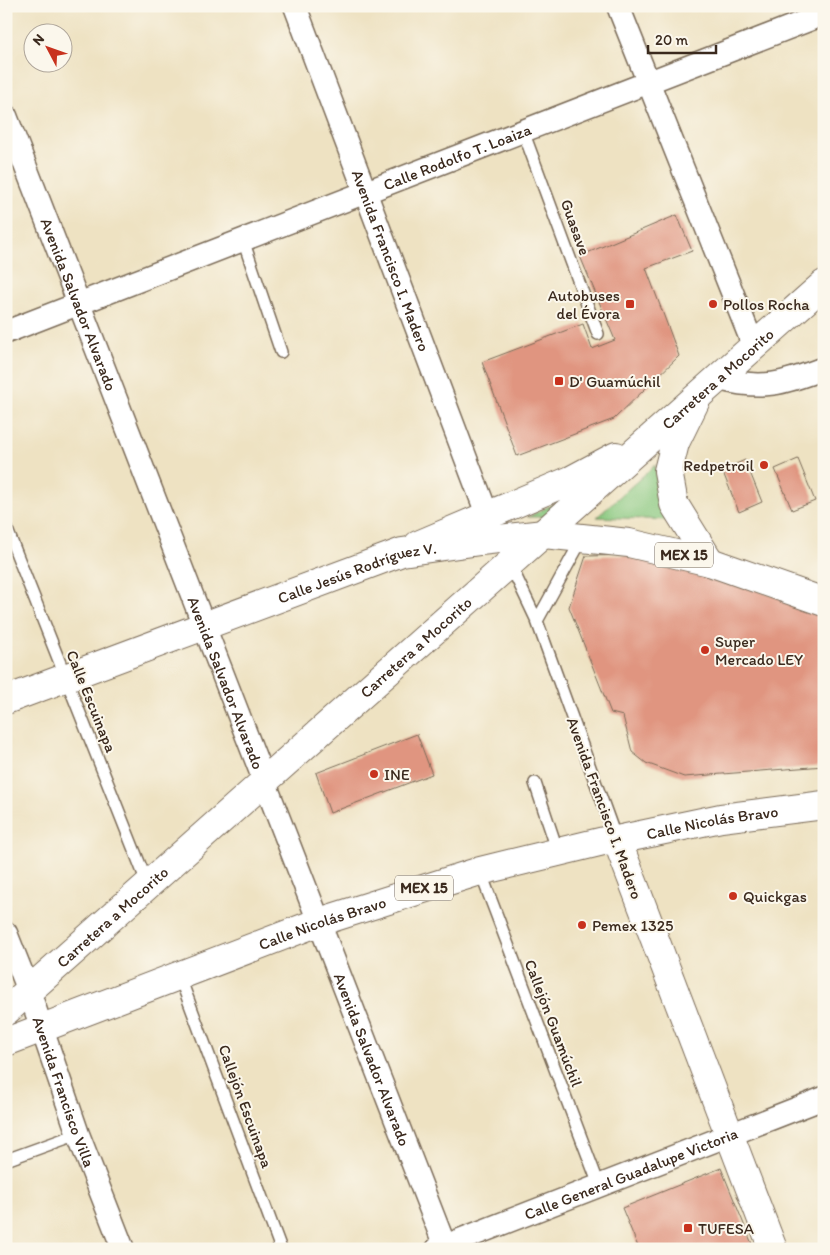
<svg xmlns="http://www.w3.org/2000/svg" width="830" height="1255" viewBox="0 0 830 1255" font-family="Itim,sans-serif">
  <style>
    .green { fill: #88c77e; stroke: #62784e }
    .building { fill: #e09580 }
    .lines { fill: none; stroke-linecap: round; stroke-linejoin: round }
    .service-casing { stroke: #7a6a57; stroke-width: 14 }
    .minor-casing { stroke: #7a6a57; stroke-width: 25 }
    .tertiary-casing { stroke: #7a6a57; stroke-width: 30 }
    .secondary-casing { stroke: #7a6a57; stroke-width: 30 }
    .primary-casing { stroke: #7a6a57; stroke-width: 30 }
    .service { stroke: #fff; stroke-width: 11 }
    .minor { stroke: #fff; stroke-width: 22 }
    .tertiary { stroke: #fff; stroke-width: 28 }
    .secondary { stroke: #fff; stroke-width: 28 }
    .primary { stroke: #fff; stroke-width: 28 }
    .poi-dot { fill: #c8321e; stroke: #fbf7ec; stroke-width: 2 }
    .labels { text-anchor: middle; stroke-width: 4; stroke-linejoin: round; paint-order: stroke }
    .shield { fill: #fbf7ec; stroke: #75685c; stroke-width: 1 }
    .shield-label { font-size: 15px; font-weight: bold; fill: #3b2a1e }
    .street-label { font-size: 16px; fill: #3b2a1e; stroke: #fbf7ec }
    .poi-label { font-size: 16px; fill: #3b2a1e; stroke: #fbf7ec; text-anchor: start }
  </style>
  <rect width="100%" height="100%" fill="#fbf7ec"/>
  <filter id="ink" filterUnits="userSpaceOnUse"><feTurbulence type="fractalNoise" baseFrequency=".02" numOctaves="2"/><feDisplacementMap in="SourceGraphic" scale="10" xChannelSelector="R" yChannelSelector="G"/><feConvolveMatrix kernelMatrix="1 2 1 2 8 2 1 2 1" color-interpolation-filters="sRGB"/></filter>
  <filter id="wash" filterUnits="userSpaceOnUse"><feTurbulence type="fractalNoise" baseFrequency=".0096" numOctaves="4" result="noise"/><feDisplacementMap in="SourceGraphic" scale="20" xChannelSelector="R" yChannelSelector="G"/><feGaussianBlur stdDeviation="1.12" result="paint"/><feColorMatrix in="noise" values="0 0 0 0 0 0 0 0 0 0 0 0 0 0 0 0 0 1.4 0 .05"/><feComposite in="paint" operator="in"/></filter>
  <g filter="url(#wash)">
    <rect width="100%" height="100%" fill="#eee2c2"/>
    <path class="green" d="M655 465 658 496 667 520 597 517Z
      M598 481 557 517H528Z"/>
    <g id="blocks">
      <path class="building" d="M677 215 692 251 646 268 679 356 614 419 517 456 482 362 583 324 592 349 615 340 580 256Z
        M798 459 815 501 792 510 775 469Z
        M745 460 762 502 739 512 722 470Z
        M639 555 669 559 824 613V766L684 777 646 763 632 752 623 716 611 713 569 607 586 556Z
        M417 734 432 774 330 813 316 773Z
        M721 1168 754 1249H639L622 1208Z"/>
    </g>
  </g>
  <g filter="url(#ink)">
    <use href="#blocks" fill-opacity="0" stroke="#7a6a57" stroke-width="1"/>
    <g class="lines">
      <g class="service-casing">
        <path id="service" d="M523 131 598 334
          M243 240 281 352
          M6 527 148 885
          M510 564 537 621 616 839
          M537 621 582 539
          M535 783 558 852
          M480 871 599 1185
          M179 975 281 1249
          M6 1160 78 1134"/>
      </g>
      <g class="minor-casing">
        <g id="minor">
          <path id="s1" d="M295 6 488 517"/>
          <path d="M618 6 754 347"/>
          <path id="s2" d="M6 116 446 1249"/>
          <path id="s3" d="M6 332 824 14"/>
          <path d="M719 379C763 390 783 384 824 368"/>
          <path id="s4" d="M6 933 29 991 78 1134 123 1249"/>
          <path id="s5" d="M437 1249 824 1098"/>
        </g>
      </g>
      <g class="tertiary-casing">
        <path id="tertiary" d="M617 840 773 1249"/>
      </g>
      <g class="secondary-casing">
        <g id="secondary">
          <path d="M418 545 571 480 616 456"/>
          <path id="s6" d="M6 1011 824 284"/>
        </g>
      </g>
      <g class="primary-casing">
        <g id="primary">
          <path d="M697 398 675 443 668 471 674 504 710 562"/>
          <path id="s7" d="M6 700 402 552 480 541 544 534 629 543 710 562 824 602"/>
          <path id="s8" d="M6 1042 319 922 480 871 612 839 617 840 721 818 824 805"/>
        </g>
      </g>
      <use href="#service" class="service"/>
      <use href="#minor" class="minor"/>
      <use href="#tertiary" class="tertiary"/>
      <use href="#secondary" class="secondary"/>
      <use href="#primary" class="primary"/>
    </g>
  </g>
  <g class="poi-dot">
    <rect x="625" y="299" width="10" height="10" rx="2.5"/>
    <circle cx="713" cy="304" r="5"/>
    <rect x="554" y="376" width="10" height="10" rx="2.5"/>
    <circle cx="764" cy="465" r="5"/>
    <circle cx="705" cy="650" r="5"/>
    <circle cx="374" cy="774" r="5"/>
    <circle cx="733" cy="896" r="5"/>
    <circle cx="582" cy="925" r="5"/>
    <rect x="683" y="1223" width="10" height="10" rx="2.5"/>
  </g>
  <g class="labels">
    <g class="shield">
      <rect x="655" y="542.5" width="58" height="25" rx="4"/>
      <rect x="395" y="875.5" width="58" height="25" rx="4"/>
    </g>
    <g class="shield-label">
      <text x="684" y="560">MEX 15</text>
      <text x="424" y="893">MEX 15</text>
    </g>
    <g class="street-label">
      <text dy="6" stroke="none"><textPath href="#s3" startOffset="484">Calle Rodolfo T. Loaiza</textPath></text>
      <text transform="translate(576 227) rotate(70)" y="6">Guasave</text>
      <text dy="6" stroke="none"><textPath href="#s1" startOffset="272">Avenida Francisco I. Madero</textPath></text>
      <text dy="6" stroke="none"><textPath href="#s2" startOffset="202">Avenida Salvador Alvarado</textPath></text>
      <text dy="6" stroke="none"><textPath href="#s6" startOffset="952">Carretera a Mocorito</textPath></text>
      <text dy="6" stroke="none"><textPath href="#s7" startOffset="374">Calle Jesús Rodríguez V.</textPath></text>
      <text dy="6" stroke="none"><textPath href="#s6" startOffset="548">Carretera a Mocorito</textPath></text>
      <text dy="6" stroke="none"><textPath href="#s2" startOffset="608">Avenida Salvador Alvarado</textPath></text>
      <text transform="translate(92 701) rotate(68)" y="6">Calle Escuinapa</text>
      <text transform="translate(605 808) rotate(70)" y="6">Avenida Francisco I. Madero</text>
      <text dy="6" stroke="none"><textPath href="#s8" startOffset="742">Calle Nicolás Bravo</textPath></text>
      <text dy="6" stroke="none"><textPath href="#s6" startOffset="142">Carretera a Mocorito</textPath></text>
      <text dy="6" stroke="none"><textPath href="#s8" startOffset="338">Calle Nicolás Bravo</textPath></text>
      <text transform="translate(554 1023) rotate(69)" y="6">Callejón Guamúchil</text>
      <text dy="6" stroke="none"><textPath href="#s2" startOffset="1012">Avenida Salvador Alvarado</textPath></text>
      <text dy="6" stroke="none"><textPath href="#s4" startOffset="169">Avenida Francisco Villa</textPath></text>
      <text transform="translate(246 1106) rotate(70)" y="6">Callejón Escuinapa</text>
      <text dy="6" stroke="none"><textPath href="#s5" startOffset="208">Calle General Guadalupe Victoria</textPath></text>
    </g>
    <g class="poi-label">
      <text x="620" y="301" text-anchor="end">Autobuses<tspan x="620" dy="18">del Évora</tspan></text>
      <text x="723" y="310">Pollos Rocha</text>
      <text x="569" y="387">D' Guamúchil</text>
      <text x="754" y="471" text-anchor="end">Redpetroil</text>
      <text x="715" y="647">Super<tspan x="715" dy="18">Mercado LEY</tspan></text>
      <text x="384" y="780">INE</text>
      <text x="743" y="902">Quickgas</text>
      <text x="592" y="931">Pemex 1325</text>
      <text x="698" y="1234">TUFESA</text>
    </g>
  </g>
  <rect width="830" height="1255" fill="none" stroke="#fbf7ec" stroke-width="25"/>
  <g transform="translate(48 48) rotate(311)"><circle r="24" fill="#fbf7ec" stroke="#aea59a"/>
  <path d="M0-4L9 19L0 12L-9 19Z" fill="#c8321e"/>
  <text y="-8" font-size="14" font-weight="bold" text-anchor="middle" fill="#3b2a1e">N</text>
  </g>
  <path d="M648 45v8h68v-8" fill="none" stroke="#3b2a1e" stroke-width="2.5"/>
  <text x="655" y="45" font-size="15" fill="#3b2a1e" stroke="#fbf7ec" stroke-width="4" paint-order="stroke">20 m</text>
</svg>
